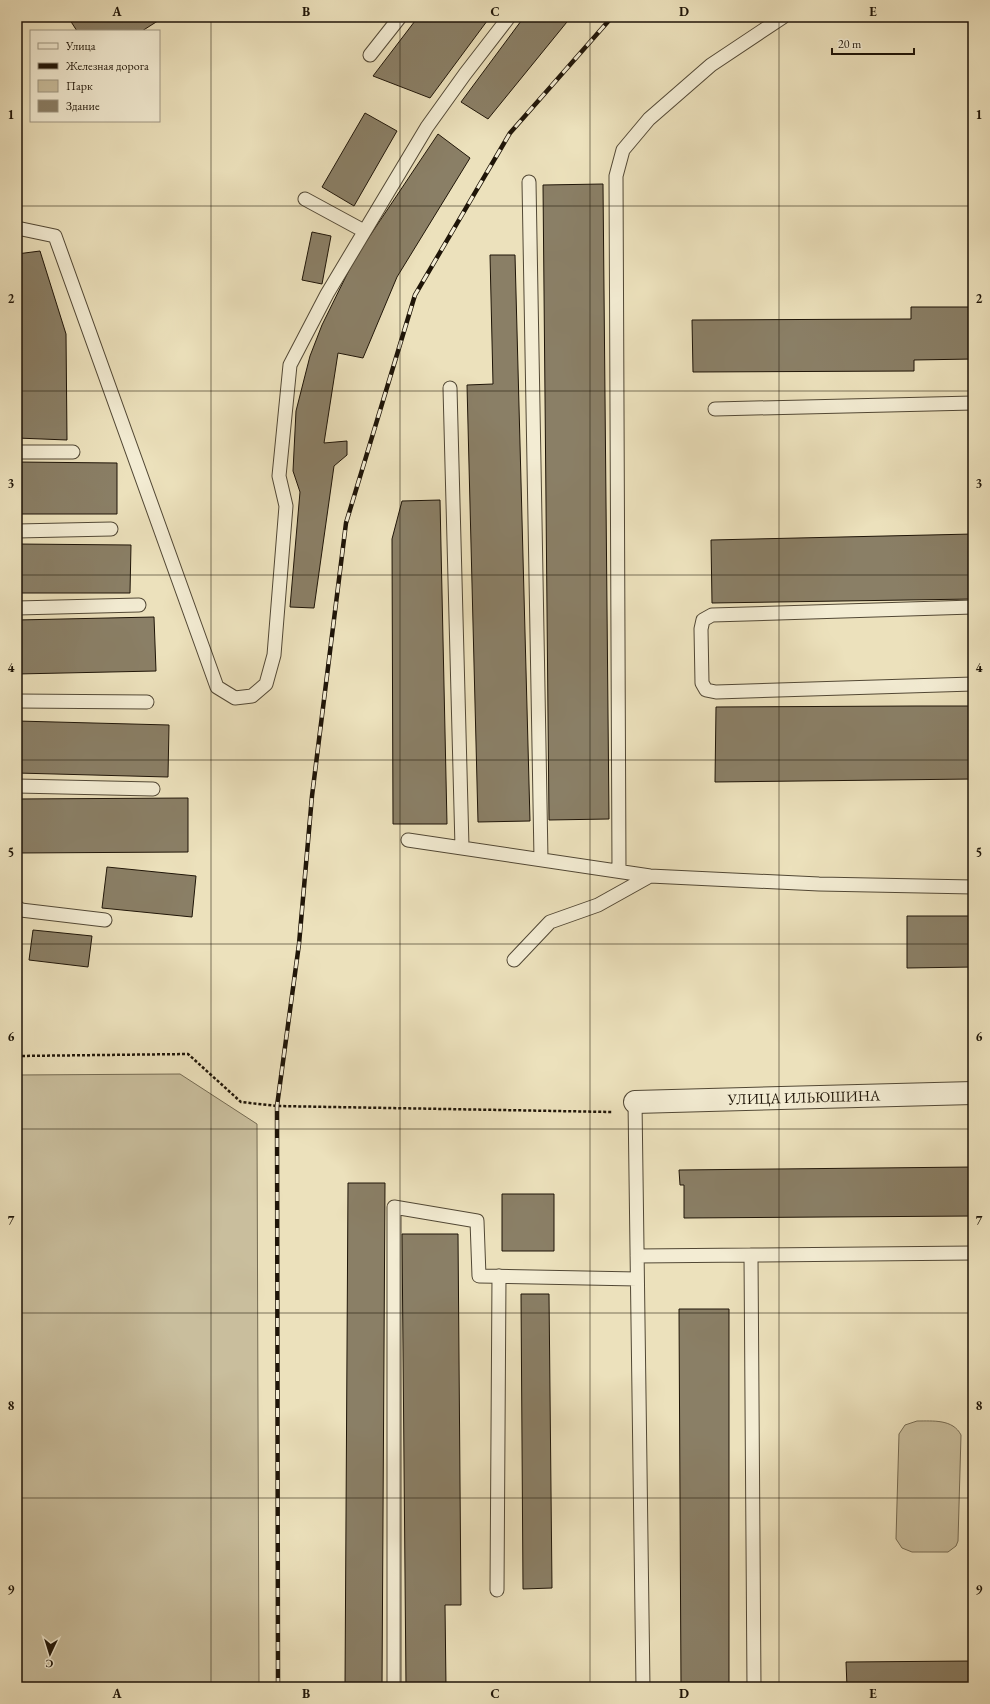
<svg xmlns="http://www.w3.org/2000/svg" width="990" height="1704" viewBox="0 0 990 1704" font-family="'EB Garamond',serif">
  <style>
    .green { fill: #c9be9d; stroke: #746a52 }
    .building { fill: #8a7f66; stroke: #1f1508 }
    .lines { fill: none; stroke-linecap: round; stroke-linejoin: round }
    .service-casing { stroke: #524835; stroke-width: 15 }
    .minor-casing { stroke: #524835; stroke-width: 24 }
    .path { stroke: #1f1508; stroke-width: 2.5; stroke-dasharray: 3 2; stroke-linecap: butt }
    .service { stroke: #f3ecd3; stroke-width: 13 }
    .minor { stroke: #f3ecd3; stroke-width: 22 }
    .rail-casing { stroke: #1f1508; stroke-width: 4.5 }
    .rail { stroke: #f3ecd3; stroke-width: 3; stroke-dasharray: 9; stroke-linecap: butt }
    .grid { fill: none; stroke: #1f1508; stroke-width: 1; stroke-opacity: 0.55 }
    .labels { text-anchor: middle; stroke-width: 3; stroke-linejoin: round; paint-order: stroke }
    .street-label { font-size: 15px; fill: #1f1508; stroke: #f3ecd3 }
    .neatline { fill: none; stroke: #1f1508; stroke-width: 1.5 }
    .grid-label { font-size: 13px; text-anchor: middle; font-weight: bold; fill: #1f1508 }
  </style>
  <rect width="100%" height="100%" fill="#ece1bc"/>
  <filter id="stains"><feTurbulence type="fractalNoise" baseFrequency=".005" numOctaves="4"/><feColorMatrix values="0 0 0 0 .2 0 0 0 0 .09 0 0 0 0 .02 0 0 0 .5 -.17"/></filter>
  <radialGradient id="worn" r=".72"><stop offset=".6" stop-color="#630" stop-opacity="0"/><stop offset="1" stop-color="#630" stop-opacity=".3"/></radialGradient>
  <path class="green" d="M180 1074 257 1124 259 1687H17V1075Z
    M917 1421C933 1421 953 1419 961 1435L958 1541 956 1546 948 1552H912L902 1548 896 1539 899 1434 905 1425Z"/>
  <path class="building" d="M68 17H164L142 31H77Z
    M418 17H490L430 98 373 76Z
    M524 17H571L488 119 461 102Z
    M365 113 397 131 354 206 322 187Z
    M438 134 470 158 397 277 363 358 338 353 324 443 347 441V455L334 466 314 608 290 607 300 492 293 471 296 411 310 356 322 325 355 258Z
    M603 184 609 819 549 820 543 185Z
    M312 232 331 236 322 284 302 280Z
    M40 251 66 334 67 440 17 438V254Z
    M490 255H515L530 821 478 822 467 385 493 384Z
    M911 307H973V359L914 360V371L693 372 692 320 911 319Z
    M17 462 117 463V514H17Z
    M440 500 447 824H393L392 539 402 501Z
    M973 534V599L712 603 711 540Z
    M17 544 131 545 130 593H17Z
    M154 617 156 671 17 674V620Z
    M915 706H973V779L715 782 716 707Z
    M17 721 169 725 168 777 17 773Z
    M188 798V852L17 853V799Z
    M107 867 196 876 192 917 102 908Z
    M907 916H973V967L907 968Z
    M33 930 92 936 88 967 29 960Z
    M973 1167V1216L684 1218V1185H680L679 1170Z
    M348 1183H385L382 1687H345Z
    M502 1194H554V1251H502Z
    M402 1234H458L461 1605H445L446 1687H406Z
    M521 1294H549L552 1588 523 1589Z
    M679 1309H729V1687H681Z
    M973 1661V1687H847L846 1662Z"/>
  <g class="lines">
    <g class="service-casing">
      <path id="service" d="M370 55 400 17
        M529 182 541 859
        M305 199 364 231
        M17 228 55 236 217 687 235 698 252 696 266 684 274 655 286 506 279 476 290 365 327 294 427 127 465 74 509 17
        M450 388 462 847
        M715 409 973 403
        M17 452H73
        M17 531 111 529
        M973 607 712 615 703 620 701 629 702 683 706 690 716 692 973 684
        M17 608 139 605
        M17 701 147 702
        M17 786 153 789
        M408 840 650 876 819 884 973 887
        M619 871 616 176 623 150 649 119 711 65 783 17
        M17 907 21 910 105 920
        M514 960 550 922 598 905 650 876
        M635 1102 643 1687
        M637 1256 751 1255
        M497 1590 499 1276
        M394 1687V1207L477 1221 479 1276 637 1279
        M754 1687 751 1255 973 1253"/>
    </g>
    <g class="minor-casing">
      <g id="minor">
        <path id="s1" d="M635 1102 973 1093"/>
      </g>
    </g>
    <path class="path" d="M17 1056 188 1054 241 1102 277 1106 612 1112"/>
    <use href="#service" class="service"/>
    <use href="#minor" class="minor"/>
    <g class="rail-casing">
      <path id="rail" d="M278 1687 277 1106 299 944 312 796 346 523 415 295 510 133 612 17"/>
    </g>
    <use href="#rail" class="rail"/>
  </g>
  <path class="grid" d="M211 17V1687M400 17V1687M590 17V1687M779 17V1687M17 206H973M17 391H973M17 575H973M17 760H973M17 944H973M17 1129H973M17 1313H973M17 1498H973"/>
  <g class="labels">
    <g class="street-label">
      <text dy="5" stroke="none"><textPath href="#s1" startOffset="169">УЛИЦА ИЛЬЮШИНА</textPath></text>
    </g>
  </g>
  <rect width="990" height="1704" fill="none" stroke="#ece1bc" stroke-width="44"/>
  <rect x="30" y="30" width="130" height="92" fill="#f3ecd3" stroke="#9e9682"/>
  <rect x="38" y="43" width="20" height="6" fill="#f3ecd3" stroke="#9e9682"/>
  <text x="66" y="50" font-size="12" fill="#1f1508">Улица</text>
  <rect x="38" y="63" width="20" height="6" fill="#1f1508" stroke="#9e9682"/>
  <text x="66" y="70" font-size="12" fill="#1f1508">Железная дорога</text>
  <rect x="38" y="80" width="20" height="12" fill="#c9be9d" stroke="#9e9682"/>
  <text x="66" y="90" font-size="12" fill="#1f1508">Парк</text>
  <rect x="38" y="100" width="20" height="12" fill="#8a7f66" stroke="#9e9682"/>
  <text x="66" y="110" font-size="12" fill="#1f1508">Здание</text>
  <g transform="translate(50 1654) rotate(184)" stroke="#f3ecd3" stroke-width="3" paint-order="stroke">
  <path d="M0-3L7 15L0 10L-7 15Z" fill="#1f1508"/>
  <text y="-6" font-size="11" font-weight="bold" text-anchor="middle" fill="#1f1508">С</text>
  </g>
  <path d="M832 48v6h82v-6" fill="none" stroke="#1f1508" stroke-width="2"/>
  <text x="838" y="48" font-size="12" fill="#1f1508" stroke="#f3ecd3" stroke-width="3" paint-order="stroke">20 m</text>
  <rect x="22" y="22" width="946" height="1660" class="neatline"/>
  <g class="grid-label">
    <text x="117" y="16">A</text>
    <text x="306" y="16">B</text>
    <text x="495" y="16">C</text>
    <text x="684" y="16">D</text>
    <text x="873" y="16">E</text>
    <text x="11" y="119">1</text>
    <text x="979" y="119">1</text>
    <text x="11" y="303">2</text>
    <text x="979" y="303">2</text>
    <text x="11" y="488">3</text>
    <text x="979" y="488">3</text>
    <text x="11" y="672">4</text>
    <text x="979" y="672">4</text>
    <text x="11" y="857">5</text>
    <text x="979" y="857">5</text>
    <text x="11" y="1041">6</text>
    <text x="979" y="1041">6</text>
    <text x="11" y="1225">7</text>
    <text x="979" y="1225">7</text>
    <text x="11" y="1410">8</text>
    <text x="979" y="1410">8</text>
    <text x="11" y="1594">9</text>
    <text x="979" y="1594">9</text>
    <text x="117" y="1698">A</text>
    <text x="306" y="1698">B</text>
    <text x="495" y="1698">C</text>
    <text x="684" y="1698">D</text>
    <text x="873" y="1698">E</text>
  </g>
  <rect width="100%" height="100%" filter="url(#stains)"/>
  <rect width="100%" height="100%" fill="url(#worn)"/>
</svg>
